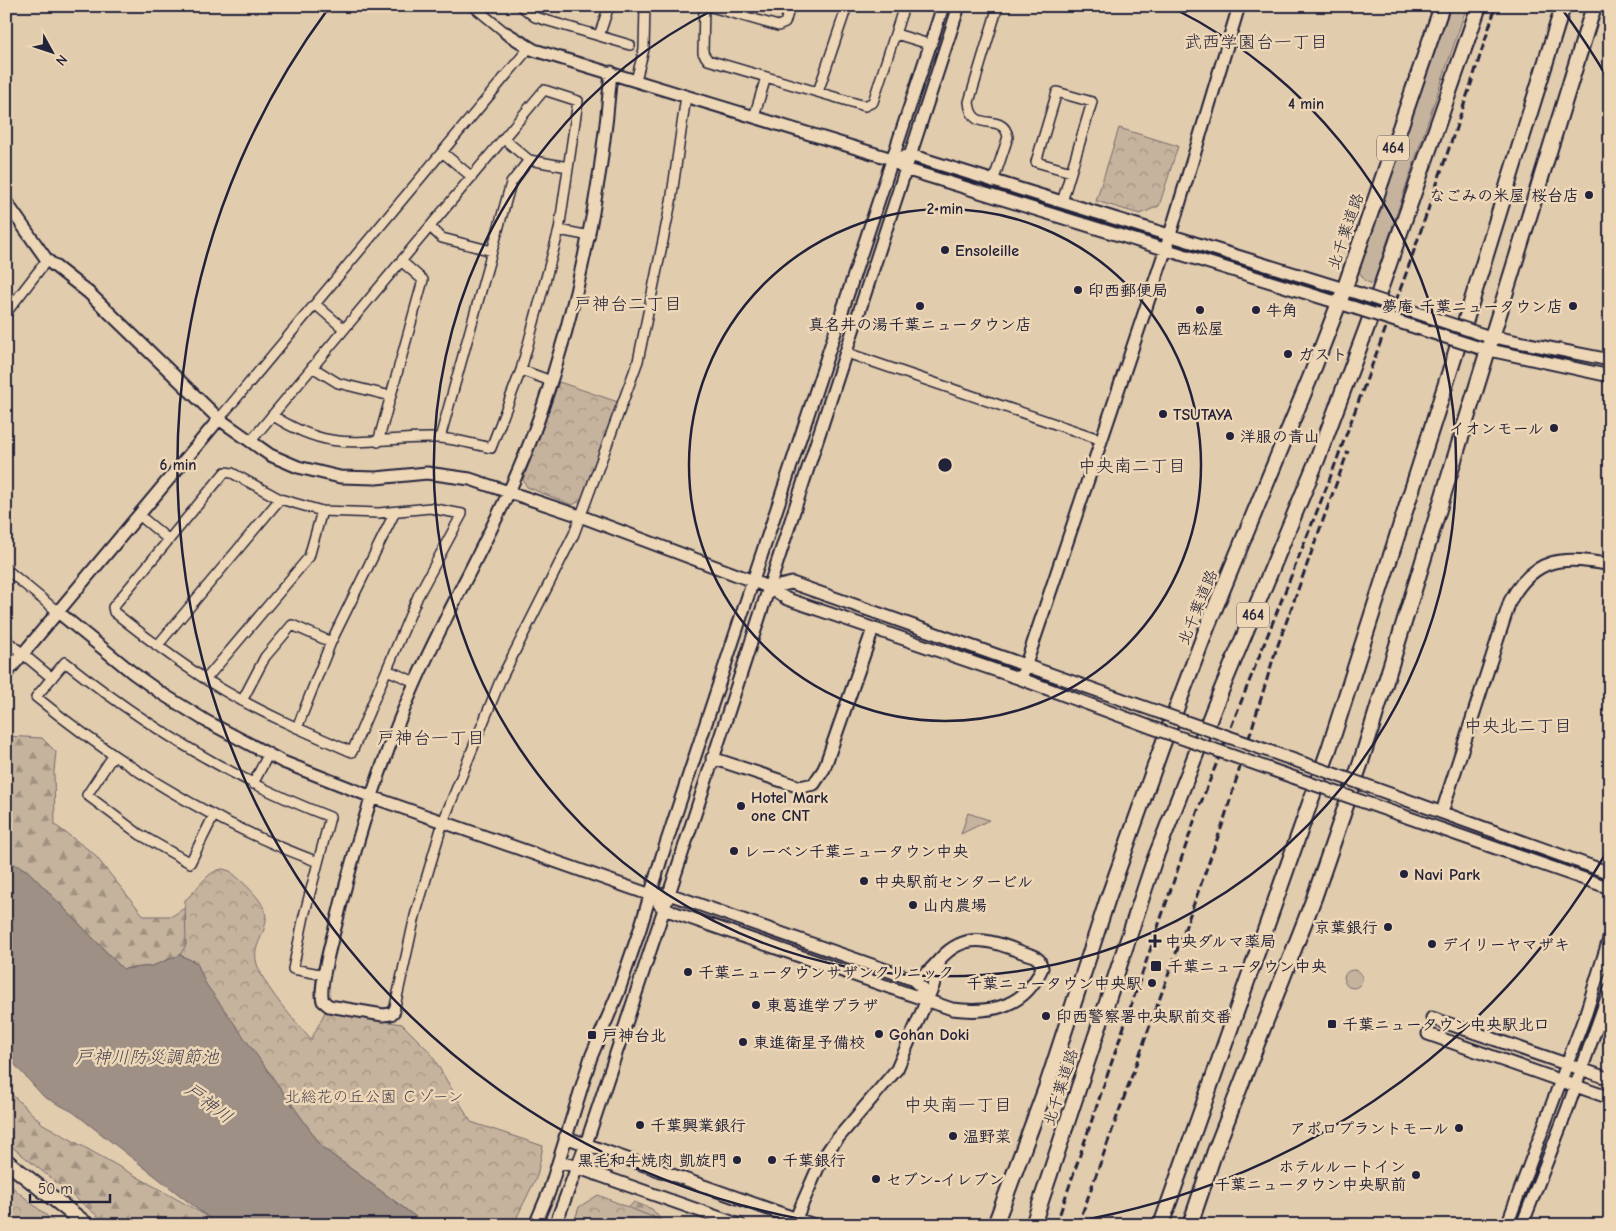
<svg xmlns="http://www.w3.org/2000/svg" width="1616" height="1231" viewBox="0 0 1616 1231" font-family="'Comic Neue','Klee One',sans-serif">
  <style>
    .green { fill: #c6b39d; stroke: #746a6c }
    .forest { fill: url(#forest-firs); stroke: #746a6c }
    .park { fill: url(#park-crowns); stroke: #746a6c }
    .water { fill: #9e9085; stroke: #6c6467 }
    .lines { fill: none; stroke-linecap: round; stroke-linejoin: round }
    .minor-casing { stroke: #22223b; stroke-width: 12 }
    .tertiary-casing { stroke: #22223b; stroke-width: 15 }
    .primary-casing { stroke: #22223b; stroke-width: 18 }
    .trunk-casing { stroke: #22223b; stroke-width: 18 }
    .minor { stroke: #eed7b6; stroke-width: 9 }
    .tertiary { stroke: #eed7b6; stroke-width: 11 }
    .primary { stroke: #eed7b6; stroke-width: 14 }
    .trunk { stroke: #eed7b6; stroke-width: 14 }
    .rail { stroke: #22223b; stroke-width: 3; stroke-dasharray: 8 4; stroke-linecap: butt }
    .tertiary-bridge-casing { stroke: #22223b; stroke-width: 15; stroke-linecap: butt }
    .tertiary-bridge { stroke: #eed7b6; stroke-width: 11 }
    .ring { fill: none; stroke: #22223b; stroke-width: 2.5 }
    .poi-dot { fill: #22223b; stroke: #eed7b6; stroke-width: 2 }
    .labels { text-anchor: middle; stroke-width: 5; stroke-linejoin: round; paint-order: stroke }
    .shield { fill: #eed7b6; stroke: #5f5860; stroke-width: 1 }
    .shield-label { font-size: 15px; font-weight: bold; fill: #22223b }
    .poi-label { font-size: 16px; font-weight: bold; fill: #22223b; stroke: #eed7b6; text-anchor: start }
    .street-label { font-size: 16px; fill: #22223b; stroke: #eed7b6 }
    .park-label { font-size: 16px; fill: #4b4654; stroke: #eed7b6 }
    .neighbourhood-label { font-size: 18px; fill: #22223b; stroke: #eed7b6 }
    .water-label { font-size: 18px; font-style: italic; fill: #474351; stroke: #eed7b6 }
    .centre { fill: #22223b; stroke: #eed7b6; stroke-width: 2.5 }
    .ring-label { font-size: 15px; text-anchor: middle; font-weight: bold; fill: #22223b; stroke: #eed7b6; stroke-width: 5; stroke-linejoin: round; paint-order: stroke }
  </style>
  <defs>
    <pattern id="forest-firs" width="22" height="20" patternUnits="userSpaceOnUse" patternTransform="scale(1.25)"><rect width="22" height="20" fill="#c6b39d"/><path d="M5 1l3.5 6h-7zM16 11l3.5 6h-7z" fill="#a09181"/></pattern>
    <pattern id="park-crowns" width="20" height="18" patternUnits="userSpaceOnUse" patternTransform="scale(1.25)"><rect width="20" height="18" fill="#c6b39d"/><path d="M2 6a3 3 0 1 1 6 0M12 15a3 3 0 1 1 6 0" fill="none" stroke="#a09181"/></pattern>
  </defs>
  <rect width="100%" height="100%" fill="#e2ccae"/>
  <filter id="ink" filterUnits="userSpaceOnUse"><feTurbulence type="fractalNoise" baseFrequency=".02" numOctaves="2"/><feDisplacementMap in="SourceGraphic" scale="10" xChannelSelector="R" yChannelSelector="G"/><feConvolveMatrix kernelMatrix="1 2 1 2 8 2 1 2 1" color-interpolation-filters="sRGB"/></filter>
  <g filter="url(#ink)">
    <path class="green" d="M1451 6H1467L1373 284 1365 281 1358 270Z
      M968 813 989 820 961 834Z
      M1344 979a9 9 0 1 1 18 0a9 9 0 1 1-18 0Z"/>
    <path class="forest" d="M6 736 42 738 56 752 54 771 55 825 93 853 144 916H172L202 897 287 1017 392 1140 422 1225 420 1220 323 1148 280 1085 180 955 152 966 123 969 28 871 8 861 6 854Z
      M6 1089 43 1124 223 1225H109L6 1142Z
      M634 1202 652 1209 662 1221V1225H618L621 1216Z"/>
    <path class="park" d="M1119 128 1178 146 1159 206 1140 214 1096 201Z
      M559 382 618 402 582 500 572 505 527 487 523 480Z
      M223 869 230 871C242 882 267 901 266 919 265 938 250 946 258 967 269 994 293 1018 311 1040L325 1012 402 1024 430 1052 471 1122 543 1146 537 1176 513 1225H422L420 1220 323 1148 205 984 197 963 180 955 186 945 185 900C198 890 206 871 223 869Z
      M6 1182 58 1225H6Z
      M598 1195 662 1221V1225H573L579 1207Z"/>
    <path class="water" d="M6 854 8 861 28 871 123 969 152 966 180 955 197 963 206 984 323 1148 420 1220 422 1225H218L73 1112 44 1097 6 1055Z"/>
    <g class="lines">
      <g class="minor-casing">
        <path id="minor" d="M473 6 506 33
          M521 6 535 17 630 45
          M704 6 703 53 708 60 865 106 873 102 904 6
          M708 6 778 26 785 23 790 6
          M896 34 932 45
          M599 36 609 6
          M636 80 644 49 645 6
          M818 92 847 6
          M754 117 766 77
          M504 139 529 160 568 167
          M442 152 472 177
          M993 182 1008 137C1003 110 972 136 969 102L998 6
          M1062 202 1092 102 1057 92 1036 162 1071 172
          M430 227 442 238 492 251
          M559 230 590 236
          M315 304 344 329
          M6 313 47 260
          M847 353 1102 440
          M312 367 338 383 391 396
          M521 370 551 381
          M219 419 529 48
          M440 438 511 183 529 160
          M250 442 544 90 578 101 559 230 521 370 491 448C474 444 455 439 438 438 368 436 338 458 272 415
          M378 442 423 280 401 261
          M225 472 232 473 280 499 322 511 379 513 430 508 462 514 418 596 352 752C308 733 264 714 223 690 184 667 149 640 114 612L113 607Z
          M139 515 169 540
          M6 569 58 612
          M6 640 52 678
          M157 646 280 499
          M387 670 415 682
          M206 679 309 557 322 511
          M242 701 265 657 292 625 331 642
          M297 728 331 642 395 512
          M113 756 87 795 139 834 190 863 213 817
          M253 784 268 755
          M318 862C213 823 122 767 36 697L65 662C147 727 233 780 330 817L304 916 293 969 325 975
          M394 1011 415 916 443 822 500 681 574 534 638 361 671 202 686 96"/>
      </g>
      <g class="tertiary-casing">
        <path id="tertiary" d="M506 33 534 50 892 159 905 169 1355 308
          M904 157 910 155 1360 294
          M6 202 47 260 89 293 219 419 270 455 298 467 340 477 376 478 427 473 470 479 580 516 753 581 770 588 787 599 1021 679 1153 728
          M1484 335 1610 360
          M1480 348 1610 376
          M770 588 792 583 1158 712
          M58 612 133 673 161 693 206 721 283 762 372 797 651 895 669 894 912 979 922 988 926 1002
          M6 674 219 419
          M1021 679 1166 248 1239 6
          M712 758 800 787 814 784 824 769 873 629
          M1365 785 1610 873
          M1361 801 1610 888
          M1442 812 1510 601C1534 557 1564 555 1610 565
          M659 904 664 909 952 1009C992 1014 1025 1007 1042 968L1039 960 1034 956C998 945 970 926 940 959 932 968 925 977 912 979
          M394 1011 391 1014 383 1015 329 1006 323 1001C318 989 332 939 336 924 356 841 381 759 416 681 455 593 507 510 539 418 578 305 602 191 611 72
          M1432 1018 1610 1079
          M1428 1034 1610 1098
          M565 1137 814 1225
          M559 1161 740 1225
          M535 1225 549 1192 591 1057 618 993 640 929 662 856 943 6
          M555 1225 586 1144 664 909 959 6
          M793 1225 820 1163 832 1145 897 1069 933 986 940 961
          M1507 1225 1586 1013 1610 936
          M1522 1225 1567 1110 1610 989"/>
      </g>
      <g class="primary-casing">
        <path id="primary" d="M6 1161 87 1225"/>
      </g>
      <g class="trunk-casing">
        <path id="trunk" d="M995 1225 1046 1088 1107 901 1161 749 1208 625 1310 378 1344 290 1442 6
          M1033 1225 1154 861 1214 708 1317 460 1367 327 1479 6
          M1161 1225 1329 749 1455 355 1563 6
          M1190 1225 1215 1151 1314 898 1361 762 1594 6"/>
      </g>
      <use href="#minor" class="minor"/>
      <use href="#tertiary" class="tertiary"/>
      <use href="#primary" class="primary"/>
      <use href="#trunk" class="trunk"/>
      <path class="rail" d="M1056 1225 1198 810 1327 486 1407 271 1471 84 1496 6
        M1078 1225 1223 823 1274 656 1348 451"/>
      <g class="tertiary-bridge-casing">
        <path id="tertiary-bridge" d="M1360 294 1484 335
          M1355 308 1480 348
          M1158 712 1365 785
          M1153 728 1361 801"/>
      </g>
      <use href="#tertiary-bridge" class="tertiary-bridge"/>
    </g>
  </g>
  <g class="ring">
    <circle cx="945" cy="465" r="256"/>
    <path d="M1173 8A511 511 0 1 1 717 8"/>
    <path d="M1609 848A767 767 0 0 1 1052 1225M838 1225A767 767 0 0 1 328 9M1562 9A767 767 0 0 1 1609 81"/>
  </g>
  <g class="poi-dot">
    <circle cx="1589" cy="195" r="5"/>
    <circle cx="945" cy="250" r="5"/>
    <circle cx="1078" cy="290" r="5"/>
    <circle cx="920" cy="306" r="5"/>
    <circle cx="1573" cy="306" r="5"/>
    <circle cx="1200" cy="310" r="5"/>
    <circle cx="1256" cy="310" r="5"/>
    <circle cx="1288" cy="354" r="5"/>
    <circle cx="1163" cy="414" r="5"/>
    <circle cx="1554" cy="428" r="5"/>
    <circle cx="1230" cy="436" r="5"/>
    <circle cx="741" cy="806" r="5"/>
    <circle cx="734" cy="851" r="5"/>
    <circle cx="1404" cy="874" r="5"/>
    <circle cx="864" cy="881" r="5"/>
    <circle cx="913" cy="905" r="5"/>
    <circle cx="1388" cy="927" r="5"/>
    <path d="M1152.5 933.5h5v5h5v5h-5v5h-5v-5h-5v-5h5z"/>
    <circle cx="1432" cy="944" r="5"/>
    <rect x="1150" y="960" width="12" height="12" rx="2.5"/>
    <circle cx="688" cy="972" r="5"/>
    <circle cx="1152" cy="983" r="5"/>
    <circle cx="756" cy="1005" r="5"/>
    <circle cx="1046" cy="1016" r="5"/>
    <rect x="1327" y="1019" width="10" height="10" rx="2.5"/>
    <circle cx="879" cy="1034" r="5"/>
    <rect x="587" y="1030" width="10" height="10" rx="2.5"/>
    <circle cx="743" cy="1042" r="5"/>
    <circle cx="640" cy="1125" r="5"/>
    <circle cx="1459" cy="1128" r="5"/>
    <circle cx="953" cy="1136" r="5"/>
    <circle cx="737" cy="1160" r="5"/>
    <circle cx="772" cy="1160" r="5"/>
    <circle cx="1416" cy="1175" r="5"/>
    <circle cx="876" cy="1179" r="5"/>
  </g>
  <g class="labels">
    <g class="shield">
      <rect x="1377" y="135.5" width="32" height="25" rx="4"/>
      <rect x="1237" y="602.5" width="32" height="25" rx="4"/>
    </g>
    <g class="shield-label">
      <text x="1393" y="153">464</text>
      <text x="1253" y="620">464</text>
    </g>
    <g class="poi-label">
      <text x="1579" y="201" text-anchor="end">なごみの米屋 桜台店</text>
      <text x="955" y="256">Ensoleille</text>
      <text x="1088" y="296">印西郵便局</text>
      <text x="1563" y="312" text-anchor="end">夢庵 千葉ニュータウン店</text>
      <text x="1266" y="316">牛角</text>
      <text x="920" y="330" text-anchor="middle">真名井の湯千葉ニュータウン店</text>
      <text x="1200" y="334" text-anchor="middle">西松屋</text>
      <text x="1298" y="360">ガスト</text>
      <text x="1173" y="420">TSUTAYA</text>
      <text x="1544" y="434" text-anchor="end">イオンモール</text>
      <text x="1240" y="442">洋服の青山</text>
      <text x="751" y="803">Hotel Mark<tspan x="751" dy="18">one CNT</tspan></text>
      <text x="744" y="857">レーベン千葉ニュータウン中央</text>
      <text x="1414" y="880">Navi Park</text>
      <text x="874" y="887">中央駅前センタービル</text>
      <text x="923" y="911">山内農場</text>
      <text x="1378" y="933" text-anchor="end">京葉銀行</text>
      <text x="1165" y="947">中央ダルマ薬局</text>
      <text x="1442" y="950">デイリーヤマザキ</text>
      <text x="1167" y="972">千葉ニュータウン中央</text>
      <text x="698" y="978">千葉ニュータウンサザンクリニック</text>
      <text x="1142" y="989" text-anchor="end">千葉ニュータウン中央駅</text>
      <text x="766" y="1011">東葛進学プラザ</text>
      <text x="1056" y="1022">印西警察署中央駅前交番</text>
      <text x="1342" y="1030">千葉ニュータウン中央駅北口</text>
      <text x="889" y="1040">Gohan Doki</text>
      <text x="602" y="1041">戸神台北</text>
      <text x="753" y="1048">東進衛星予備校</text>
      <text x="650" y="1131">千葉興業銀行</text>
      <text x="1449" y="1134" text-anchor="end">アポロプラントモール</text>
      <text x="963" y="1142">温野菜</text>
      <text x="727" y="1166" text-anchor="end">黒毛和牛焼肉 凱旋門</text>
      <text x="782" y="1166">千葉銀行</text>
      <text x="1406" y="1172" text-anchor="end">ホテルルートイン<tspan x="1406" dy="18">千葉ニュータウン中央駅前</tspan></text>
      <text x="886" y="1185">セブン-イレブン</text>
    </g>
    <g class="street-label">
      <text transform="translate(1345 231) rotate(-71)" y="6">北千葉道路</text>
      <text transform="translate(1197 607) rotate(-68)" y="6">北千葉道路</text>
      <text transform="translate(1060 1087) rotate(-72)" y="6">北千葉道路</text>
    </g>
    <g class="park-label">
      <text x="374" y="1102">北総花の丘公園 Ｃゾーン</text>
    </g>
    <g class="neighbourhood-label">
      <text x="1256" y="48">武西学園台一丁目</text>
      <text x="628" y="310">戸神台二丁目</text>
      <text x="1132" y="472">中央南二丁目</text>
      <text x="1518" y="732">中央北二丁目</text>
      <text x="431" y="744">戸神台一丁目</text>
      <text x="958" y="1111">中央南一丁目</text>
    </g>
    <g class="water-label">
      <text x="147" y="1063">戸神川防災調節池</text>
      <text transform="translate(209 1103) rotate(37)" y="6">戸神川</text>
    </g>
  </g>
  <circle cx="945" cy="465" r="8" class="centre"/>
  <g class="ring-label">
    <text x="1306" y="109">4 min</text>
    <text x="945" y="214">2 min</text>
    <text x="178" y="470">6 min</text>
  </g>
  <rect width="1616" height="1231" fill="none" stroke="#eed7b6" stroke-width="25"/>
  <rect x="12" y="12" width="1591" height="1206" fill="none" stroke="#22223b" stroke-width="2" filter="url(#ink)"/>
  <g transform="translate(52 52) rotate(130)" stroke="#eed7b6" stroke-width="4" paint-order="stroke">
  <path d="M0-4L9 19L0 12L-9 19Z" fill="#22223b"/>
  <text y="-8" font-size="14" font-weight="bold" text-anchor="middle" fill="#22223b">N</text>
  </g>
  <path d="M30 1194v8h80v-8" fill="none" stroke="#22223b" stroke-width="2.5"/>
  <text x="38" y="1194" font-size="15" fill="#22223b" stroke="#eed7b6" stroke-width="4" paint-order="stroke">50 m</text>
</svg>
